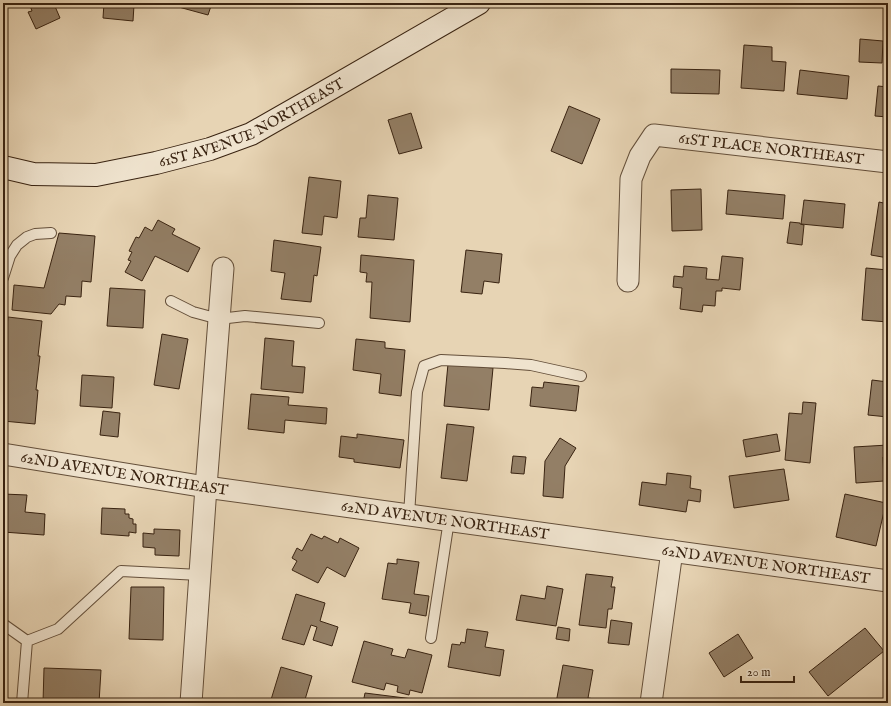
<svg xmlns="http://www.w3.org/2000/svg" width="891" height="706" viewBox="0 0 891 706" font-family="'IM FELL English',serif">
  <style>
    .building { fill: #937f66; stroke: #392311 }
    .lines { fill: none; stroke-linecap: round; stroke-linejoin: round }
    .lane-casing { stroke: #644f3a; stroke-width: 12 }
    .street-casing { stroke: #644f3a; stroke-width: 23 }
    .secondary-casing { stroke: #392311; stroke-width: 24 }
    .lane { stroke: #efe3ce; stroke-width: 10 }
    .street { stroke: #efe3ce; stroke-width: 21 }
    .secondary { stroke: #efe3ce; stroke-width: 22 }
    .labels { text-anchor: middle; stroke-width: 3.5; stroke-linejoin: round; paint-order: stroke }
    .street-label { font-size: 15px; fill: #392311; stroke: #efe3ce }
  </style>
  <rect width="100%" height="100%" fill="#e7d4b4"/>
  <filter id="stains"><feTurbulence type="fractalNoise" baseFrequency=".005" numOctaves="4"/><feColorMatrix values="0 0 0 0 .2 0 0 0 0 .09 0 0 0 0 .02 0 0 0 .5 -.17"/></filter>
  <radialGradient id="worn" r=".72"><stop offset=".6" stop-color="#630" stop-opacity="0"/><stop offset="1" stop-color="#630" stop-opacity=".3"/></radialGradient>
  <path class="building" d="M29 3H57L54 4 60 18 36 29 28 12 32 11Z
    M104 3H152L151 6 134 5 133 21 103 18Z
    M164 3H212L208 15Z
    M860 39 883 41 882 63 859 62Z
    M744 45 772 47V61L786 62 784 91 741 88Z
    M671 69 720 70 719 94 671 93Z
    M800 70 849 76 847 99 797 94Z
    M878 86 888 87V117L875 116Z
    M569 106 600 119 582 164 551 151Z
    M411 113 422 148 399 154 388 120Z
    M309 177 341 181 337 218 324 216 322 235 302 233Z
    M701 189 702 230 672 231 671 190Z
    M728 190 785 195 783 219 726 214Z
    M368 195 398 198 394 240 358 237 360 218H366Z
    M804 200 845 204 843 228 801 224Z
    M879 202 888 204V258L871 255Z
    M158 220 175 229 172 234 200 248 188 272 155 256 142 281 125 272 131 261 128 260 132 252 129 251 136 237 139 238 145 227 152 231Z
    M790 222 800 223V224L804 225 802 245 787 243Z
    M59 233 95 236 91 282 82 281 81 297 66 296 65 305 59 304 51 314 12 310 14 285 44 288Z
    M274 240 321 247 317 276 314 275 311 302 281 299 285 273 271 271Z
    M466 250 502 254 499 283 484 281 482 294 461 292Z
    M361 255 414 260 410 322 370 318 372 282H366L367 273 360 272Z
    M722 256 743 258 740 290 722 288V291H716L715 306 703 305 702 312 680 309 682 288 673 287 674 276 683 277 684 266 707 268 706 279 719 280Z
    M866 268 888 270V322L862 320Z
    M110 288 145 290 143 328 107 326Z
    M8 317 42 321 38 356H40L36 390H38L35 424 3 421V399L4 386H3V378L6 351H4Z
    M162 334 188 339 179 389 154 385Z
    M265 338 294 341 292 366 305 367 303 393 261 389Z
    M356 339 385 342V348L405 350 401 396 379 393 381 374 353 370Z
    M448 364 493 368 489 410 444 406Z
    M82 375 114 377 112 408 80 406Z
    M872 380 888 382V417L868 415Z
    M544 382 579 386 576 411 530 406 532 387 543 388Z
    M251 394 289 397 288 405 327 408 326 424 285 420 284 433 248 429Z
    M803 402 816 403 810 463 785 460 789 413 802 414Z
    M103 411 120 413 118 437 100 435Z
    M447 424 474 427 467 481 441 478Z
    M357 434 404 440 400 468 354 462V459L339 457 341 436 357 438Z
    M777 434 780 451 746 457 743 440Z
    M560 438 576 448 565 466 563 498 543 496 545 461Z
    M888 445V457H883L884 481 856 483 854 447Z
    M513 456 526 457 524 474 511 473Z
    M784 469 789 500 734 508 729 476Z
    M667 473 691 476 690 488 701 490 700 502 688 500 686 512 639 505 642 482 666 485Z
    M3 494 27 495 25 512 45 514 44 535 3 532Z
    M845 494 886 503 876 546 836 537Z
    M102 508 125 509V514H129V518L133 519V524H136V533L129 532V536L101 534Z
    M154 529 180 530 179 556 155 555V548L143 547V533L154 534Z
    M311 534 322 539 324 536 338 543 340 538 359 548 345 577 327 567 318 583 292 570 297 561 292 558 297 548 302 551Z
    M397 559 419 562 414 594 429 596 426 616 409 613 411 603 382 599 388 563 397 564Z
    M586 574 613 577 611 587H615L612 609H608L606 628 579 625Z
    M547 586 563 589 556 626 516 620 521 595 545 599Z
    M131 587H164L163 640 129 639Z
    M296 594 325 603 320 621 338 627 332 646 313 640 317 627 311 625 304 645 282 639Z
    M611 620 632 623 629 645 608 643Z
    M558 627 570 629 569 641 556 639Z
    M865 628 884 651 828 696 809 672Z
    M467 629 488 632 485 647 504 650 500 676 448 667 452 644 460 645 461 642 465 643Z
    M738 634 753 658 724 677 709 653Z
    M364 641 393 649 391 655 405 658 408 649 432 655 422 693 410 690 409 695 397 692 398 686 386 683 384 690 352 682Z
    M563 665 593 670 588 698 602 700 601 703H556Z
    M281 667 312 676 304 703H270Z
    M44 668 101 670 99 703H43Z
    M365 693 413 699 412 703H363Z"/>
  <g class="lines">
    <g class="lane-casing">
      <path id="lane" d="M3 278 10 256 17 245 27 237 35 234 51 233
        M171 301 193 312 219 319 245 316 319 323
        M409 515 417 392 424 366 441 360 505 363 531 365 581 376
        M3 624 27 641 58 629 121 571 200 575
        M431 638 449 520
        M22 703 27 641"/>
    </g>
    <g class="street-casing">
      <g id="street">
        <path id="s1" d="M628 281 631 179 640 156 654 135 888 162"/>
        <path id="s2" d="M3 454 206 487 888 581"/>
        <path d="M191 703 206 487 223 268"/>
        <path d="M651 703 672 551"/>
      </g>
    </g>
    <g class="secondary-casing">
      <g id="secondary">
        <path id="s3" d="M3 167 33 174 96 175 156 163 210 149 251 134 309 101 479 3"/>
      </g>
    </g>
    <use href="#lane" class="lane"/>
    <use href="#street" class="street"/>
    <use href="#secondary" class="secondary"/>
  </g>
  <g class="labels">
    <g class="street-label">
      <text dy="5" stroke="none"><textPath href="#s3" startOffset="259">61ST AVENUE NORTHEAST</textPath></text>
      <text dy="5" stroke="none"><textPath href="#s1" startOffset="270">61ST PLACE NORTHEAST</textPath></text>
      <text dy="5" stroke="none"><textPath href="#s2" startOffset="123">62ND AVENUE NORTHEAST</textPath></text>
      <text dy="5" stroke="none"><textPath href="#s2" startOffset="447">62ND AVENUE NORTHEAST</textPath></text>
      <text dy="5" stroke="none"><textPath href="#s2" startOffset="771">62ND AVENUE NORTHEAST</textPath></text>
    </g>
  </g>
  <rect width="891" height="706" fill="none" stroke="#e7d4b4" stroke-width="16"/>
  <rect x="4" y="4" width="883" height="698" fill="none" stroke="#392311" stroke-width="2"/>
  <rect x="8" y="8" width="875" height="690" fill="none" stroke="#392311"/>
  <path d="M741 676v6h53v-6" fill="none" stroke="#392311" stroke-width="2"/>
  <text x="747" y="676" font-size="12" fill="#392311" stroke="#efe3ce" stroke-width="3" paint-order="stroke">20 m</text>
  <rect width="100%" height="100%" filter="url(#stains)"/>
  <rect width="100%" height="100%" fill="url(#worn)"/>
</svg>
